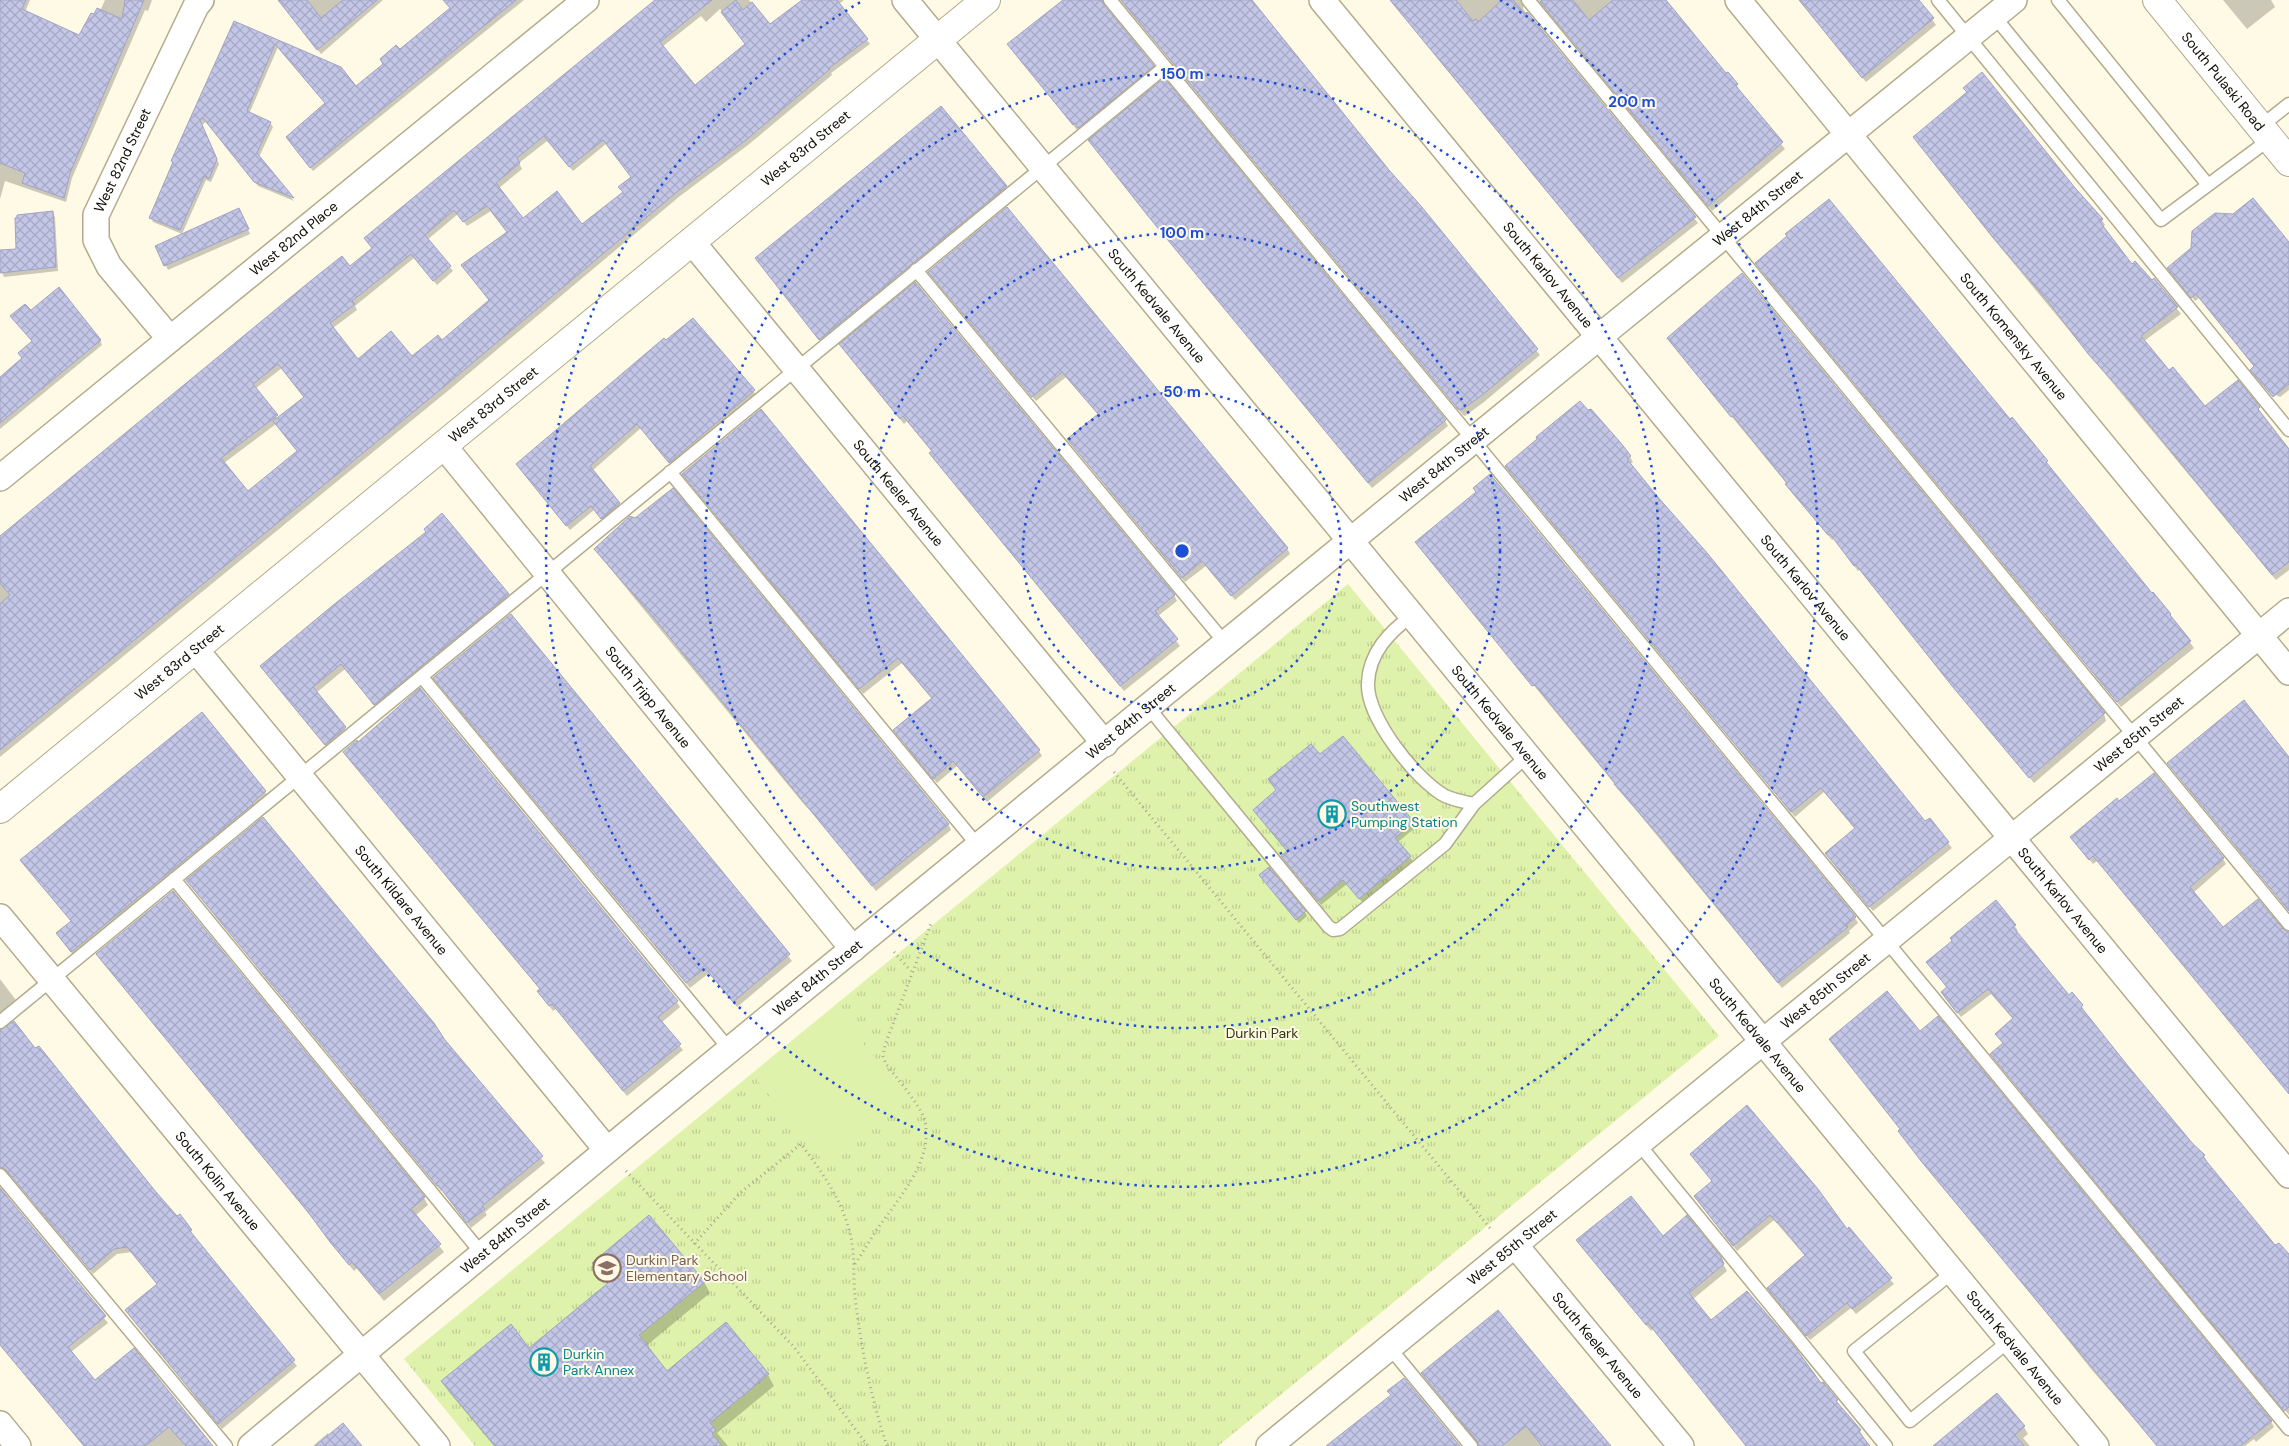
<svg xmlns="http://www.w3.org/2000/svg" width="2289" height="1446" viewBox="0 0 2289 1446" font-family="'DM Sans',sans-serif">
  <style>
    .grass { fill: url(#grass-tufts) }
    .garden { fill: #dff2ac }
    .shadow { fill: #0003; fill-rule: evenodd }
    .building { fill: url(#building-cross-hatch); stroke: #a1a4c3; fill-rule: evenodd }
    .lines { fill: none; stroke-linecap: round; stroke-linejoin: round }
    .lane-casing { stroke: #b3ab8b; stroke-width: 15 }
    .street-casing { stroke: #b3ab8b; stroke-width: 28 }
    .secondary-casing { stroke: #b3ab8b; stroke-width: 30 }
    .path { stroke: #a8a493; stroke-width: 3; stroke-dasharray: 1 4; stroke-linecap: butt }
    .lane { stroke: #fff; stroke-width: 12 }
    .street { stroke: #fff; stroke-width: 25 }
    .secondary { stroke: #fff; stroke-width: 28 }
    .ring { fill: none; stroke: #1d4ed8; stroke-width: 2.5; stroke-dasharray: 2.5 5 }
    .labels { text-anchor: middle; stroke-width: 4; stroke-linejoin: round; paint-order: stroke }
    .street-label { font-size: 14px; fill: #0e0b02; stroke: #fefae5 }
    .culture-label { font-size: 14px; fill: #0d838f; stroke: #fefae5; text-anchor: start }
    .park-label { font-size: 14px; fill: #313a12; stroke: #fefae5 }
    .education-label { font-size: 14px; fill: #785e54; stroke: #fefae5; text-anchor: start }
    .centre { fill: #1d4ed8; stroke: #fefae5; stroke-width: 2.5 }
    .ring-label { font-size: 15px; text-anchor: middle; font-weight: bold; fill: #1d4ed8; stroke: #fefae5; stroke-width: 4; stroke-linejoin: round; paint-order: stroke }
  </style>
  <defs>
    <pattern id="grass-tufts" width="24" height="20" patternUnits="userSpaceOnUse" patternTransform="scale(1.25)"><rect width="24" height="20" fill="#dff2ac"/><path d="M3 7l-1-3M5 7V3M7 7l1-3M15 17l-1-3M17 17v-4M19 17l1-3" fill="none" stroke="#bece92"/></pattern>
    <pattern id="building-cross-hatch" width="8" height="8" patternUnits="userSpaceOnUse" patternTransform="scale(1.25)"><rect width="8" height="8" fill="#c3c6e6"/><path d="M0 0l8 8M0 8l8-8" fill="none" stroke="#a6a9c4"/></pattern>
  </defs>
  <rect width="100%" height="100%" fill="#fefae5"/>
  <path class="grass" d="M1348 584 1719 1036 1218 1446H475L404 1359Z"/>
  <path class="garden" d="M834 1008 906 1096 825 1163 753 1075Z"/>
  <path class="shadow" d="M0 0H30L25 12 79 37 100 11 105 0H152L148 11 145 10 72 178 66 202 5 181 0 199Z
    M278 0H383L321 54Z
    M452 0H524L313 171 290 141 326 104 278 47 249 114 270 123 273 127 259 157 294 201 258 186 206 122 202 125 219 164 211 182 206 180 182 234 153 222 151 217 173 164 172 161 235 22 356 87 451 9Z
    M656 0H749L770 26 804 0H844L839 4 870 44 831 73 832 75 748 145 680 196 449 390 0 757V539L350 268ZM720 9 746 45 695 87 662 47 701 16 706 22ZM547 141 573 171 606 144 632 177 620 187 624 193 582 226 523 219 499 188 522 169 519 163ZM491 211 508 233 466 271 490 301 442 342 412 357 358 361 333 328 357 310 355 306 414 258 437 285 453 271 427 240 458 214 467 226ZM282 368 304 397 278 419 255 389ZM276 424 298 451 247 493 224 463Z
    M1065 0H1107L1105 4 1106 9 1156 72 1082 133 1079 128 1077 130 1012 50Z
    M1120 0H1250L1540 355 1484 402 1465 416 1463 415Z
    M1390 0H1525L1523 9 1698 223 1622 283Z
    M1538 0H1665L1713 60 1737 85 1739 91 1785 149 1712 211Z
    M1799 0H1918L1936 25 1866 82Z
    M2223 0H2271L2275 7 2247 29Z
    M1914 138 2075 190 2102 220 2105 225 2103 227 2132 266 2152 282 2154 280 2181 314 2144 341 2169 372 2205 408 2289 451V570L2276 580 1995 241Z
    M1093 146 1445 421 1448 426 1372 488Z
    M1006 187 1009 193 824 345 760 264Z
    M1007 208 1287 548 1290 554 1235 600 1206 566 1185 582 1072 445 1068 440 1099 415 1066 377 1036 401 933 277Z
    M52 212 55 217 58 271 4 277 2 272 0 252 18 250 15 217Z
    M241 214 250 234 168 270 157 246Z
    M2289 244V390L2280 397 2268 391 2255 367 2199 298 2195 301 2171 272Z
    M1760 269 2010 420 2012 419 2151 595 2170 615 2194 648 2121 707Z
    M30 312 100 340 102 345 0 429V379L23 359 33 342 12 316Z
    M693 320 757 396 673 467 641 428 592 471 622 509 605 523 594 510 570 530 517 464Z
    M1672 344 2104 714 2106 721 2034 783 1957 692 1860 570 1858 571 1834 539 1832 540 1790 490 1787 484Z
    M844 350 1174 595 1177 601 1158 616 1180 646 1124 691 934 459 931 454 932 452 907 421 904 424Z
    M1630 457 1633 462 1630 464 1925 823 1929 820 1952 848 1873 911 1826 854 1855 829 1824 792 1795 817 1509 471Z
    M687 479 1039 751 1042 756 987 802 957 766 937 783 898 736 932 699 902 663 863 694Z
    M1416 542 1855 918 1858 923 1849 931 1850 933 1782 988Z
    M599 555 948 824 951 830 876 891 829 831 802 802Z
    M508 594 512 600 378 710 345 669 316 693 349 734 329 750 262 667Z
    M511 615 792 961 737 1007 709 973 690 988 438 684Z
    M1342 738 1416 827 1398 842 1413 861 1363 903 1347 884 1321 905 1285 861 1320 756Z
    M348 757 672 995 680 1007 661 1023 683 1050 627 1096 556 1009 553 1011 538 991 541 990Z
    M2289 757V911L2169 763Z
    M265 792 268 796 74 956 60 938 57 934 72 922Z
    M2075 842 2223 859 2226 864 2193 893 2223 929 2282 930 2289 933V1092L2097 861 2093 864Z
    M1263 879 1305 912 1307 916 1299 923Z
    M187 881 444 1041 545 1163 485 1212 487 1215 471 1228 443 1190 441 1191Z
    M2014 925 2018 931 2016 932 2069 997 2072 994 2082 1006 2084 1012 2192 1145 2204 1156 2207 1161 2205 1163 2275 1247 2289 1257V1415L1995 1060 2004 1044 2000 1039 2013 1019 1991 994 1961 1017 1945 998 1947 988 1927 962Z
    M102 961 424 1198 428 1205 415 1216 444 1252 384 1301 357 1268 354 1271 336 1249 313 1219Z
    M0 979 18 1003 0 1019Z
    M0 1031 177 1218 191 1230 193 1237 297 1366 222 1429 130 1315 158 1285 132 1252 117 1254 93 1274 11 1175 3 1172 0 1173Z
    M1920 1033 2271 1421 2274 1427 2256 1442 2254 1439 2245 1446H2158L2091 1369 1901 1130Z
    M0 1190 108 1323 71 1352 95 1382 210 1446H84L0 1345Z
    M1696 1196 1847 1231 1894 1284 1856 1314 1851 1308 1810 1340 1772 1294 1805 1256 1774 1220 1737 1251Z
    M1663 1238 1723 1264 1727 1271 1693 1299 1711 1321 1821 1385 1860 1431 1864 1438 1863 1439 1869 1446H1747L1653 1329 1651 1331 1577 1241Z
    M593 1263 704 1282 710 1293 646 1346 667 1372 768 1375 774 1386 717 1433 728 1446H494L449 1392 443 1381 529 1350 608 1284Z
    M1426 1379 1608 1446H1480Z
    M2024 1427 2028 1434 2023 1438 2030 1446H1935Z
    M328 1433 329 1436 362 1446H313Z"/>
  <path class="building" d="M0 0H26L22 9 79 35 91 13 94 14 97 8 122 19 125 0H144L70 173 64 198 22 183 25 173 0 163Z
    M278 0H307L321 18 343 0H377L317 50Z
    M443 0H516L310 168 286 137 325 103 275 44 247 111 271 122 257 153 294 198 254 182 203 118 200 120 217 159 209 179 204 176 180 230 149 218 173 162 171 161 234 21 341 67 356 86 383 64 380 59 396 45 400 49 450 8Z
    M655 0H712L660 42 695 85 745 44 721 12 736 0 743 10 752 2 770 24 802 0H837L868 39 829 68 830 69 746 140 678 191 446 385 0 750V604L10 595 0 583V536L308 283 342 256 350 266 372 248 364 238 375 229ZM544 136 569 167 603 140 631 177 618 187 623 192 582 224 557 191 523 218 496 183 520 163 517 158ZM487 206 507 232 461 265 489 300 442 340 438 335 412 356 391 331 358 359 330 323 355 304 352 301 411 254 433 281 451 266 425 235 454 210 463 222ZM278 364 304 397 273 421 297 451 248 491 221 458 278 415 253 384Z
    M1063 0H1102L1104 5 1154 66 1078 128 1075 123 1073 125 1007 44Z
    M1121 0H1252L1389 170 1421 206 1538 349 1481 396 1461 410 1458 409Z
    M1390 0H1456L1473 21 1476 19 1478 22 1502 0H1513L1525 14 1527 12 1696 217 1618 278Z
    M1542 0H1573L1589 20 1613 0H1666L1726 73 1728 72 1738 84 1736 86 1783 142 1708 206 1540 2Z
    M1799 0H1919L1934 18 1862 78Z
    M1982 72 2076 189 2103 219 2100 222 2132 264 2135 261 2152 280 2154 278 2178 307 2141 336 2169 370 2173 367 2205 406 2238 380 2260 407 2258 409 2289 449V562L2272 575 2125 395 2089 355 2050 304 1991 235 1913 137 1967 92 1963 88Z
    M1164 78 1446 420 1368 483 1148 216 1088 140Z
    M941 106 1007 186 819 340 755 258Z
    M2253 198 2289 242V384L2273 397 2250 370 2254 366 2196 294 2191 298 2167 268 2191 248 2192 231 2215 213 2233 214Z
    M1829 199 2010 419 2012 417 2048 461 2046 462 2152 593 2153 592 2171 614 2170 615 2191 641 2117 702 1755 263 1787 236 1785 234Z
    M1007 207 1288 548 1231 596 1202 561 1182 578 1067 439 1098 414 1062 372 1032 397 928 272Z
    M239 208 249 229 164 266 155 246Z
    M53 211 56 267 0 273V250L16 249 15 218H17V215Z
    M1742 273 2105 713 2029 778 1952 686 1856 565 1854 566 1830 534 1828 535 1785 484 1787 483 1733 416 1731 417 1667 338Z
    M915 282 1175 595 1155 611 1178 639 1120 686 929 453 932 451 903 416 900 419 839 344Z
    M59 287 101 340 0 423V377L22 358 18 353 32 341 10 316 25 304 31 310Z
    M693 318 755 390 669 463 637 424 590 466 620 503 601 519 591 506 566 526 516 464 664 338 666 340Z
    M1580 401 1588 410 1591 409 1620 442 1631 456 1627 459 1657 496 1708 554 1925 821 1930 818 1949 842 1869 907 1825 853 1855 828 1821 788 1791 812 1505 466 1537 439 1536 437Z
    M761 409 1040 750 983 797 953 761 933 779 893 730 932 698 898 658 859 689 682 474Z
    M1490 474 1856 917 1846 925 1848 927 1778 983 1661 838 1614 784 1615 783 1535 685 1532 686 1415 542 1476 492 1473 488Z
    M673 488 949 824 872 886 654 618 594 549 630 516 635 518Z
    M442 513 509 594 374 705 341 664 313 687 346 727 325 745 260 666 332 606 426 532 424 529Z
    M511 614 790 954 733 1002 705 968 686 983 433 678Z
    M420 688 678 1001 658 1017 681 1044 623 1091 552 1004 549 1006 537 991 540 989 343 752 357 740 358 742Z
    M2244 700 2289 757V911L2167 763Z
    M202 712 266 791 252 803 253 804 71 952 56 933 71 921 20 860Z
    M1343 736 1414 822 1395 838 1411 856 1359 899 1343 880 1318 901 1281 856 1287 851 1253 810 1276 790 1268 779 1311 744 1320 754Z
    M2154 773 2224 858 2190 887 2223 927 2258 899 2283 929 2289 932V1094L2093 856 2089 860 2070 837 2117 798 2119 801Z
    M263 817 434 1023 445 1040 543 1156 482 1206 485 1209 467 1223 438 1185 437 1186 186 880Z
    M1269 867 1306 911 1296 920 1259 875Z
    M173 891 425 1197 411 1209 441 1244 379 1294 352 1262 349 1265 330 1242 308 1212 96 954Z
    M1996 900 2016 925 2013 927 2069 995 2072 992 2083 1005 2081 1007 2128 1066 2193 1144 2205 1155 2203 1157 2267 1235 2275 1245 2279 1243 2289 1254V1407L2284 1411 1990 1054 2003 1043 1995 1034 2013 1018 1988 989 1957 1013 1941 992 1947 987 1926 962 1952 941 1950 938Z
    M1887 991 1920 1031 1938 1016 2272 1421 2240 1446H2157L1921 1161 1898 1131 1900 1129 1829 1039Z
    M14 1021 35 1048 39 1046 156 1192 177 1216 180 1214 192 1230 190 1231 295 1360 218 1424 125 1310 157 1284 127 1247 114 1249 90 1270 6 1170 0 1167V1030Z
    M1747 1105 1818 1189 1847 1229 1849 1227 1892 1278 1852 1309 1847 1303 1806 1336 1767 1288 1805 1255 1778 1222 1777 1223 1770 1215 1733 1246 1694 1196 1712 1181 1690 1154Z
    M0 1188 106 1316 68 1347 95 1380 134 1348 213 1446H186L169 1427 145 1446H84L15 1363 0 1345Z
    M1631 1196 1663 1236 1687 1215 1721 1257 1724 1264 1689 1293 1711 1320 1747 1291 1794 1346 1821 1383 1823 1382 1838 1400 1836 1401 1861 1430 1859 1432 1870 1446H1746L1648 1323 1646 1325 1576 1240Z
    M649 1215 705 1282 639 1335 667 1371 726 1322 769 1374 710 1423 716 1430 712 1434 722 1446H495L441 1381 511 1324 529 1348 608 1283 592 1263Z
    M1498 1310 1544 1366 1611 1446H1542L1526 1426 1502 1446H1479L1477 1441 1421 1373Z
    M1404 1378 1460 1446H1326L1391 1395 1387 1391Z
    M1997 1393 2025 1426 2015 1435 2024 1446H1933Z
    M343 1423 362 1446H315Z"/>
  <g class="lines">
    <g class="lane-casing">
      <path id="lane" d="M1110 0 2289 1429
        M1528 0 2289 924
        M1938 0 2289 430
        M2058 0 2208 185
        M1994 16 2161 220 2270 139
        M2260 127 2289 104
        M916 270 1226 644
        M670 472 979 847
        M1412 615C1390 632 1369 652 1368 683 1366 717 1416 780 1445 796 1454 800 1465 802 1474 804
        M422 677 730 1050
        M1148 707 1328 926 1333 930 1340 929 1445 844 1474 804 1527 756
        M174 879 483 1255
        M0 1022 1165 67
        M1638 1143 1886 1446
        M0 1175 226 1446
        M1953 1272 1854 1351 1910 1421 2009 1341
        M1389 1347 1471 1446"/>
    </g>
    <g class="street-casing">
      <g id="street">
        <path id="s1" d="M905 0 2096 1446"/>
        <path id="s2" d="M1322 0 2289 1175"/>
        <path id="s3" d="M1738 0 2289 672"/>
        <path id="s4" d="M692 242 1105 744"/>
        <path id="s5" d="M170 339 109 266 96 240V215L196 6 201 0"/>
        <path id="s6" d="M443 445 853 949"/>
        <path id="s7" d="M0 478 586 0"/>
        <path id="s8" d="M195 649 607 1150"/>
        <path id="s9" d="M0 917 437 1446"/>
        <path id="s10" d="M1515 1245 1681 1446"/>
        <path d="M0 1424 18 1446"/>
        <path id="s11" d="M251 1446 628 1133 1599 337 2014 0"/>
        <path id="s12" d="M1269 1446 2289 611"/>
      </g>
    </g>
    <g class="secondary-casing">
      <g id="secondary">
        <path id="s13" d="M2157 0 2289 162"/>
        <path id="s14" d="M0 809 986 0"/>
      </g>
    </g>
    <path class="path" d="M1114 772 1490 1228
      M894 952 911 971
      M626 1171 794 1347 868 1446
      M694 1244 740 1193 801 1144C822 1172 843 1201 851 1237 855 1257 853 1277 855 1297 861 1347 871 1398 887 1446
      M855 1264C863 1252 870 1240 878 1228 898 1199 936 1158 924 1118 919 1104 896 1077 886 1064L883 1056 885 1045 932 921"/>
    <use href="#lane" class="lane"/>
    <use href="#street" class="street"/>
    <use href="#secondary" class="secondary"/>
  </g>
  <g class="ring">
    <circle cx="1182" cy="551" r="159"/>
    <circle cx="1182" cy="551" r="318"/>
    <circle cx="1182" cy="551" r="477"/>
    <path d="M1500 0A636 636 0 1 1 864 0"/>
  </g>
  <defs>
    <g id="building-ring" transform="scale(1.4375)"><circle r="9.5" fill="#fefae5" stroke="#0f9aa8" stroke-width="1.5"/><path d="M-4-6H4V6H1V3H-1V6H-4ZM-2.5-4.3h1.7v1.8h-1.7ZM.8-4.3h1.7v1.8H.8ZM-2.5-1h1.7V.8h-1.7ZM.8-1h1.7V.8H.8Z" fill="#0f9aa8"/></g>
    <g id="school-ring" transform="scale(1.4375)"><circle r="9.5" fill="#fefae5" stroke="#8d6e63" stroke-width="1.5"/><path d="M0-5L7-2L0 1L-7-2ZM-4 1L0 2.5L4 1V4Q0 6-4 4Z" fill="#8d6e63"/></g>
  </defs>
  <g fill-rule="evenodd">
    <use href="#building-ring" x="1332" y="814"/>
    <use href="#school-ring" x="607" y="1268"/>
    <use href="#building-ring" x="544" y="1362"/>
  </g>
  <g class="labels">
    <g class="street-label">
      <text dy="5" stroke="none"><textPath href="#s13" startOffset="105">South Pulaski Road</textPath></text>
      <text dy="5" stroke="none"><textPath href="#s14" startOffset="1042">West 83rd Street</textPath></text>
      <text dy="5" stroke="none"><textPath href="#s5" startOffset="210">West 82nd Street</textPath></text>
      <text dy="5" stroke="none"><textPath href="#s11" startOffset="1950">West 84th Street</textPath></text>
      <text dy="5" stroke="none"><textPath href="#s7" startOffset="379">West 82nd Place</textPath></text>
      <text dy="5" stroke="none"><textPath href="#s2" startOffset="356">South Karlov Avenue</textPath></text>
      <text dy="5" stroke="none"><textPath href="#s1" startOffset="396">South Kedvale Avenue</textPath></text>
      <text dy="5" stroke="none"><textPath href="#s3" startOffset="435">South Komensky Avenue</textPath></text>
      <text dy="5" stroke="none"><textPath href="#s14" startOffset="638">West 83rd Street</textPath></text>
      <text dy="5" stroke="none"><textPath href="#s11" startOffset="1545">West 84th Street</textPath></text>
      <text dy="5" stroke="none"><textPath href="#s4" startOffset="325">South Keeler Avenue</textPath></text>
      <text dy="5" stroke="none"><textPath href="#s2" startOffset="761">South Karlov Avenue</textPath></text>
      <text dy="5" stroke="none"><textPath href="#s14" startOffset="232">West 83rd Street</textPath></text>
      <text dy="5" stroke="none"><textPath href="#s6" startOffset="325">South Tripp Avenue</textPath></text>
      <text dy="5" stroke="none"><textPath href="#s11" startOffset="1140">West 84th Street</textPath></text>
      <text dy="5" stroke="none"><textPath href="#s1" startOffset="936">South Kedvale Avenue</textPath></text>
      <text dy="5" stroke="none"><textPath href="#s12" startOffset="1124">West 85th Street</textPath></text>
      <text dy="5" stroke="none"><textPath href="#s8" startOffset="325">South Kildare Avenue</textPath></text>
      <text dy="5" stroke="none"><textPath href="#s2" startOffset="1166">South Karlov Avenue</textPath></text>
      <text dy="5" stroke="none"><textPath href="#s11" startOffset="735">West 84th Street</textPath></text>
      <text dy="5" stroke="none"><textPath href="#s12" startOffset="719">West 85th Street</textPath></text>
      <text dy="5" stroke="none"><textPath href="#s1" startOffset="1341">South Kedvale Avenue</textPath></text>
      <text dy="5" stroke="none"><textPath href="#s9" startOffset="342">South Kolin Avenue</textPath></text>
      <text dy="5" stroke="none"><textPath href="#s11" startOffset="330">West 84th Street</textPath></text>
      <text dy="5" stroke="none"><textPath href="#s12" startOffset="314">West 85th Street</textPath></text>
      <text dy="5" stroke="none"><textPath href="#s10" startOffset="130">South Keeler Avenue</textPath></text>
      <text dy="5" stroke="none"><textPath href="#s1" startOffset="1746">South Kedvale Avenue</textPath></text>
    </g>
    <g class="culture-label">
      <text x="1351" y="811">Southwest<tspan x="1351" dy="16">Pumping Station</tspan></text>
      <text x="563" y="1359">Durkin<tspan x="563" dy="16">Park Annex</tspan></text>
    </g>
    <g class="park-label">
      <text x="1262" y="1038">Durkin Park</text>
    </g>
    <g class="education-label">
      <text x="626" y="1265">Durkin Park<tspan x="626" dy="16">Elementary School</tspan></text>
    </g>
  </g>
  <circle cx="1182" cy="551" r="8" class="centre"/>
  <g class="ring-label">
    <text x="1182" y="79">150 m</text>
    <text x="1632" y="107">200 m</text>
    <text x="1182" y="238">100 m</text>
    <text x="1182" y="397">50 m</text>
  </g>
</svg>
